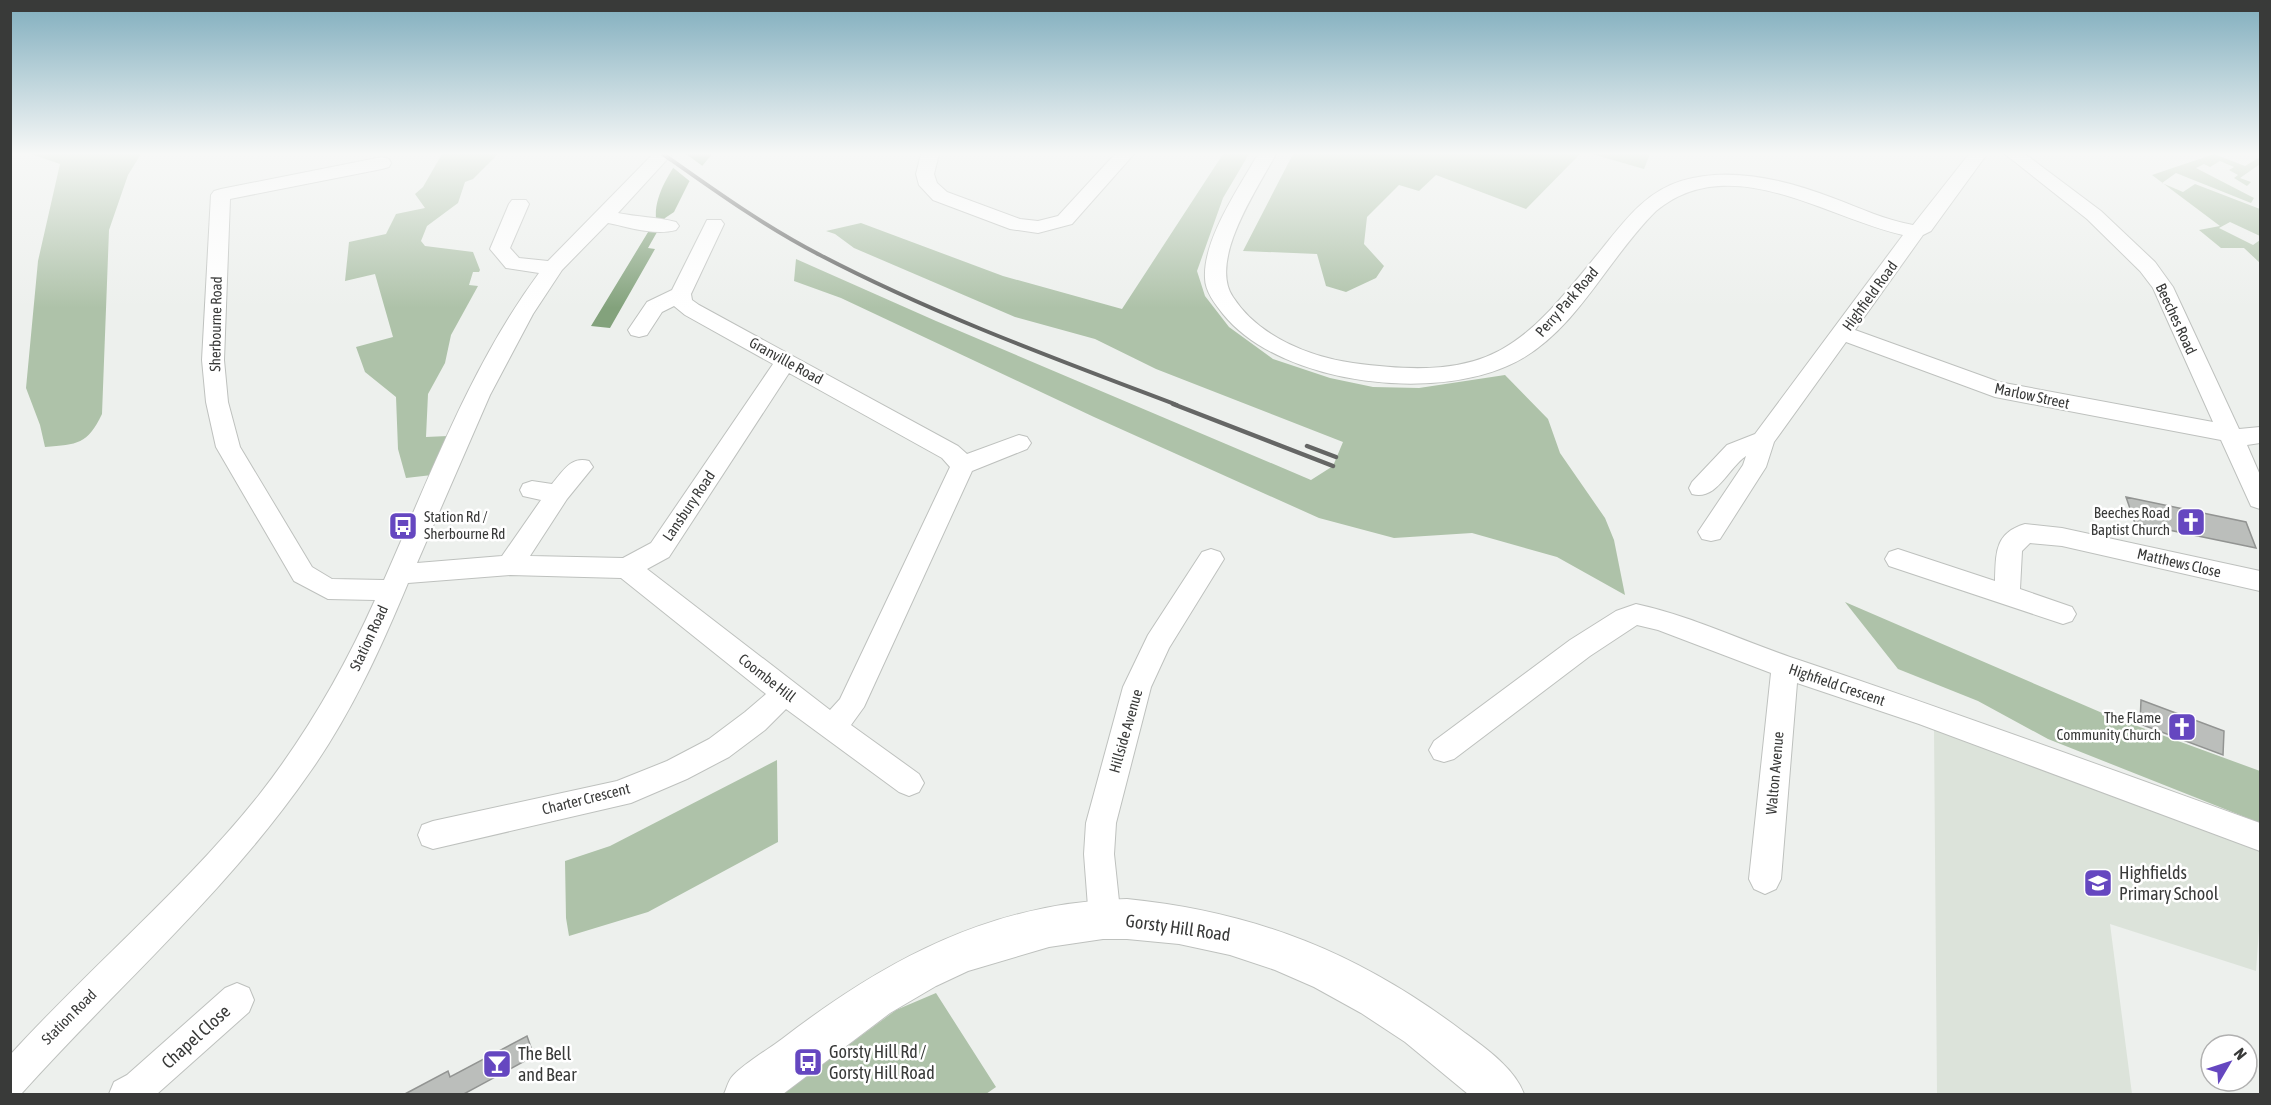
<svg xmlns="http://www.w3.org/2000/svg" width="2271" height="1105" viewBox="0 0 2271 1105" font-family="'Asap Condensed',sans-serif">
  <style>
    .built { fill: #dce3da }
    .green { fill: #aec2a9 }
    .water { fill: #83a27c }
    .pier { fill: #edf0ed }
    .building { fill: #bbbebb; stroke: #929492; stroke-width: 1.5 }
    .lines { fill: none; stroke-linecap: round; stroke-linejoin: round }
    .minor-casing { stroke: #bec1be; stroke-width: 2 }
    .major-casing { stroke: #bec1be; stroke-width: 2 }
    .minor { fill: #fff; fill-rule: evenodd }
    .major { fill: #fff; fill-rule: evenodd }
    .rail-far1 { stroke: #656665; stroke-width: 4 }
    .rail { stroke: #656665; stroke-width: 4.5 }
    .labels { text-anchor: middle; stroke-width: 5; stroke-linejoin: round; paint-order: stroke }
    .street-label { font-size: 15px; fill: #393a39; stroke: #fff }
    .poi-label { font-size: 15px; fill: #393a39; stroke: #fff; text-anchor: end }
    .near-poi-label { font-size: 18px; fill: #393a39; stroke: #fff; text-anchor: start }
    .near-street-label { font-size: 18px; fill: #393a39; stroke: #fff }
  </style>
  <rect width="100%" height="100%" fill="#edf0ed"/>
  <path class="built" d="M1934 729 2260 851V916L2256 971 2110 924 2132 1094H1937Z"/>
  <path class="green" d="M31 154H141L128 175 109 230 102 414C87 445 78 444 45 447L40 425 26 388 38 261 60 164Z
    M442 154H498L473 179 465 182 458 203 427 226 421 241 425 246 473 252 480 270 479 272H473L469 285 478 286 451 335 445 363 428 394 426 437 448 436 432 475 406 478 398 449 396 397 365 372 356 347 393 337 375 274 345 281 349 242 386 234 396 214 425 208 415 194 423 187Z
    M1223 154H1249L1223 198 1197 271 1205 296 1229 327 1273 359 1330 378 1373 387 1419 388 1505 375 1548 419 1560 453 1605 518 1614 540 1625 595 1557 557 1472 533 1394 538 1319 518 1094 417 841 298 794 281 796 259 936 321 1311 480 1333 466 1343 442 1156 369 1095 339 1015 317 854 248 835 234 826 231 861 223 1003 276 1122 309Z
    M1293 154H1580L1526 209 1436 175 1419 191 1399 185 1367 217 1364 244 1384 266 1376 278 1346 292 1326 286 1317 254 1243 251Z
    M1592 154H1650L1644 169Z
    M2214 154 2245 166 2260 157V164L2240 178 2251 182 2247 186 2234 178 2238 175 2229 170 2234 167 2220 161 2210 167 2204 164 2196 168 2254 198 2251 203 2176 173 2162 183 2183 192 2195 184 2260 209V236L2230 222 2219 228 2253 245 2260 240V263L2244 248H2221L2199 230 2220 226 2152 175Z
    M1845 602 2107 715 2260 771V823L2048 739 1978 701 1898 669Z
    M777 760 778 842 648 912 569 936 566 918 565 861 610 846Z
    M936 993 996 1087 986 1094H782L896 1010Z"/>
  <path class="water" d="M682 154H712L689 182 674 212 665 218 648 248 655 249 610 328 591 326 656 219C654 195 670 173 682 154Z"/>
  <path class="pier" d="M679 154H686L704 167 692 183 671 166Z"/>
  <path class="building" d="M2126 497 2246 522 2256 548 2135 523Z
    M2141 700 2224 731 2223 755 2140 724Z
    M527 1036 534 1056 462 1095H403L448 1071 450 1077Z"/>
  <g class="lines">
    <g class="minor-casing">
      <path id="minor" d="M653 154H672L618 213C637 217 657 217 676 222L679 226 676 230C654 236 629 227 608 223L562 270 533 314 490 395 417 563 502 556 541 500 523 496 520 490 523 484 532 481 552 484C563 471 571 456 589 461L593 467 567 499 530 556 623 558 651 543 773 364 685 315 674 306 662 312 647 335 639 337 631 335 628 330 647 302 672 290 707 220H721L724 224 691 294 692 300 699 305 958 446 967 454 1019 435 1027 437 1031 443 1027 449 972 471 864 707 851 725 919 774 924 783 919 792 909 796 899 792 786 709 765 730 729 757 687 779 631 803 433 849 422 845 418 835 422 825 433 821 617 781 667 761 709 739 745 712 766 694 621 578 510 575 408 583C381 648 351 714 310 772 228 891 118 986 22 1093L10 1094V1055C91 966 184 889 259 795 306 735 344 669 375 600L328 599 294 581 216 447 206 402 202 360 211 195 214 191 221 189 382 157 389 159 391 163 389 167 382 169 230 199 224 360 228 402 240 447 312 567 332 579 384 580C430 476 471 365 539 273L506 268 490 249 509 204 512 200H526L529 204 510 248 519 258 548 261ZM789 373 942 458 950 467 840 699 830 710 647 569 669 557Z
        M921 154H939L934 174 937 183 947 192 1020 219 1038 221 1058 216 1115 154H1134L1072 224 1038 233 1010 229 933 200 919 185 916 174Z
        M1258 154H1276C1258 188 1208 260 1233 297 1258 336 1309 357 1353 363 1498 383 1524 345 1609 240 1629 215 1649 191 1681 181 1729 166 1787 180 1833 198 1860 208 1885 220 1913 225L1969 154H1987L1931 231 1923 235 1855 330 1999 382 2213 422 2153 288 2140 271 2087 219 2005 154H2025L2101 211 2155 262 2173 287 2239 429 2260 427V443L2247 445 2260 475V509L2251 506 2221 440 1995 397 1846 342 1774 442 1766 467 1720 539 1711 541 1702 539 1698 532 1743 465 1746 456C1728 468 1717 501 1692 494L1689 488 1692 482 1727 445 1755 434 1903 235C1826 218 1730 149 1656 211 1609 257 1580 324 1523 358 1444 405 1281 386 1223 314 1215 304 1205 291 1205 278 1203 239 1239 188 1258 154Z
        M2025 524 2062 528 2260 571V591L2062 546 2030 543 2022 551 2020 589 2072 607 2076 614 2072 621 2063 624 1889 566 1885 559 1889 552 1898 549 1995 581C1996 554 1994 533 2025 524Z
        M1211 549 1220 552 1224 559 1169 648 1151 687 1116 823 1114 854 1121 920 1116 931 1105 935 1094 931 1089 920 1084 854 1086 823 1123 687 1148 635 1202 552Z
        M1636 604C1692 616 1744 642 1799 660 1954 712 2107 768 2260 823V851L1919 724 1797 683 1781 879 1776 889 1765 894 1754 889 1749 879 1771 673 1658 630 1637 625 1590 656 1454 759 1444 762 1434 759 1429 750 1434 741 1570 640 1616 611Z
        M237 983 249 988 254 1000 249 1012 157 1094H109L114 1082 127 1075 225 988Z"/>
    </g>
    <g class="major-casing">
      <path id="major" d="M1127 899C1257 912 1361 954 1465 1033 1487 1049 1515 1069 1524 1094H1468L1405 1042 1361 1013 1314 987 1275 970 1230 955 1179 944 1127 939H1103L1049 947 968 971 936 986 890 1013 783 1094H724C726 1090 728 1082 731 1078 740 1066 769 1049 782 1039 886 959 993 902 1127 899Z"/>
    </g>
    <use href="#minor" class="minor"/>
    <use href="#major" class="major"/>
    <path class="rail-far1" d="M663 154C714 190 764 226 820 255 935 315 1056 359 1177 405"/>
    <path class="rail" d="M1173 404 1333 466
      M1307 446 1336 457"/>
  </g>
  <linearGradient id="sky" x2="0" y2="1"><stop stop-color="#7fadbd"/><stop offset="0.5" stop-color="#f7f8f7"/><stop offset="1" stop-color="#f7f8f7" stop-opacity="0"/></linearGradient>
  <rect width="2271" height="308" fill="url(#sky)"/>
  <defs>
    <g id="church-square" transform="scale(1.5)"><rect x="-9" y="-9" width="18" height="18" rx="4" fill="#6547c0" stroke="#fff"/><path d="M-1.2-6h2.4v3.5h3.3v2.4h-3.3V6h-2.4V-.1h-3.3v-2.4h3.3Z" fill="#fff"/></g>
    <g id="bus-square" transform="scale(1.5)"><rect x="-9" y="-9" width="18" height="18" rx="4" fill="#6547c0" stroke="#fff"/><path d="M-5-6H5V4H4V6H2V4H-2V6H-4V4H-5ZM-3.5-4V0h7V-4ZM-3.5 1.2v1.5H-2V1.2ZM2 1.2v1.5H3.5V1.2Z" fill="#fff"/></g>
    <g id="school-square" transform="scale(1.5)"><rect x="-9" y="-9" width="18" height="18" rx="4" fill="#6547c0" stroke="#fff"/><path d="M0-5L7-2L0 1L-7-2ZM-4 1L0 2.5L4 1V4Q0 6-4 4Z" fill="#fff"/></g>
    <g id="bar-square" transform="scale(1.5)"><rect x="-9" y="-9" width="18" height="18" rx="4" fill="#6547c0" stroke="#fff"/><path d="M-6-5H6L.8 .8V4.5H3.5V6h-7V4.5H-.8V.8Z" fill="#fff"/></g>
  </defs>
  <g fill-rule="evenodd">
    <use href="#church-square" x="2191" y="522"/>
    <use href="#bus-square" x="403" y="526"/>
    <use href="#church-square" x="2182" y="727"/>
    <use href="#school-square" x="2098" y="883"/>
    <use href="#bus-square" x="808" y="1062"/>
    <use href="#bar-square" x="497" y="1064"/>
  </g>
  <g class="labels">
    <g class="street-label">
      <text transform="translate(1870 296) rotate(-54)" y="5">Highfield Road</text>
      <text transform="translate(1567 302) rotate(-49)" y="5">Perry Park Road</text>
      <text transform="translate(2176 319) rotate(65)" y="5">Beeches Road</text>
      <text transform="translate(216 324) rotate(-89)" y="5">Sherbourne Road</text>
      <text transform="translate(786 361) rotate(29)" y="5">Granville Road</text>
      <text transform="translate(2032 396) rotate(12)" y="5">Marlow Street</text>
      <text transform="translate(689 506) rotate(-56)" y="5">Lansbury Road</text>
      <text transform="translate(2179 563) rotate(13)" y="5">Matthews Close</text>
      <text transform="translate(369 638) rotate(-65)" y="5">Station Road</text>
      <text transform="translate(767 678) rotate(38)" y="5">Coombe Hill</text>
      <text transform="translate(1837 685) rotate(19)" y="5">Highfield Crescent</text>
      <text transform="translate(1126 731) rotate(-74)" y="5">Hillside Avenue</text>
      <text transform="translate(1775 773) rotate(-85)" y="5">Walton Avenue</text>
      <text transform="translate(586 799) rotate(-14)" y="5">Charter Crescent</text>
      <text transform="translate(69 1017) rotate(-45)" y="5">Station Road</text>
    </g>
    <g class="poi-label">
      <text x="2170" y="518">Beeches Road<tspan x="2170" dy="17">Baptist Church</tspan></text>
      <text x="424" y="522" text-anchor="start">Station Rd /<tspan x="424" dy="17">Sherbourne Rd</tspan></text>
      <text x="2161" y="723">The Flame<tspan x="2161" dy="17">Community Church</tspan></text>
    </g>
    <g class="near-poi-label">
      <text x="2119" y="879">Highfields<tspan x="2119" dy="21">Primary School</tspan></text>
      <text x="829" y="1058">Gorsty Hill Rd /<tspan x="829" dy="21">Gorsty Hill Road</tspan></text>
      <text x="518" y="1060">The Bell<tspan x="518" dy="21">and Bear</tspan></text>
    </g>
    <g class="near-street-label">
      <text transform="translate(1178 928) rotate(8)" y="6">Gorsty Hill Road</text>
      <text transform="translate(196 1037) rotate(-42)" y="6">Chapel Close</text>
    </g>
  </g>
  <rect width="2271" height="1105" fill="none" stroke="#393a39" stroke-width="24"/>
  <g transform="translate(2229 1063) rotate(51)"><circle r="28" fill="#ffffff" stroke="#b0b0b0" stroke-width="1.5"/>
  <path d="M0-4.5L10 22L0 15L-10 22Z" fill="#6547c0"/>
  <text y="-9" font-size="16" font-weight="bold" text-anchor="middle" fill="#393a39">N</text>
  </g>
</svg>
